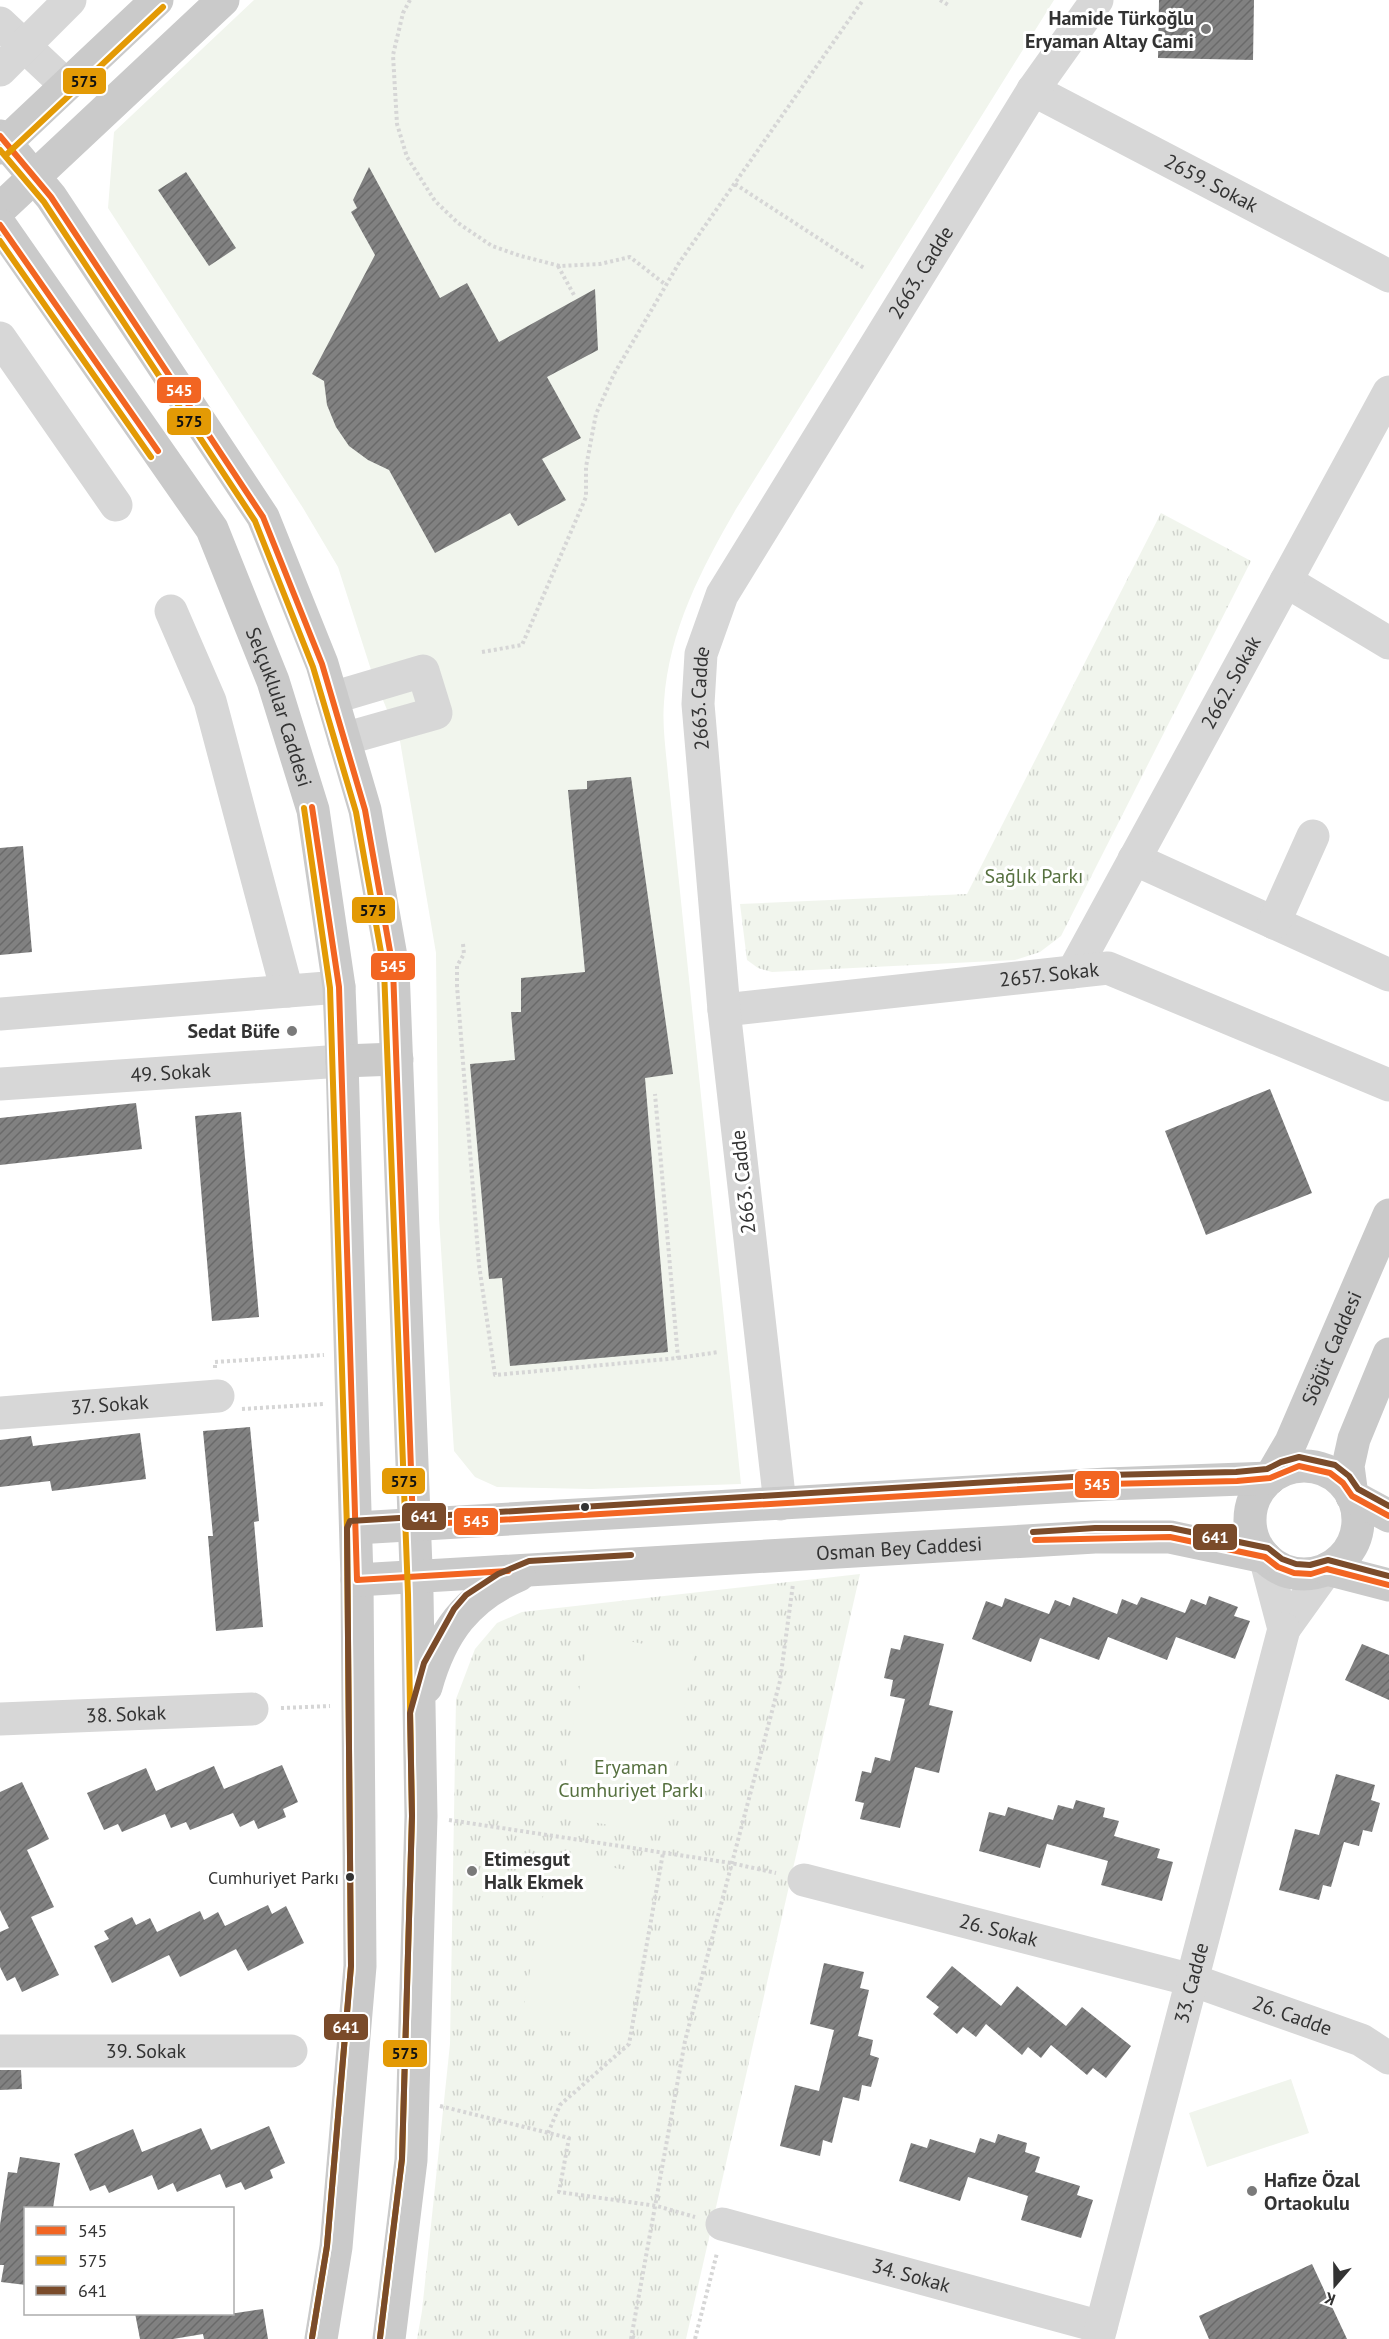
<svg xmlns="http://www.w3.org/2000/svg" width="1389" height="2339" viewBox="0 0 1389 2339" font-family="'PT Sans',sans-serif">
  <style>
    .grass { fill: url(#grass-tufts) }
    .garden { fill: #f1f5ed }
    .building { fill: url(#building-hatch) }
    .lines { fill: none; stroke-linecap: round; stroke-linejoin: round }
    .path { stroke: #d6d6d6; stroke-width: 4; stroke-dasharray: 3 3; stroke-linecap: butt }
    .minor { stroke: #d7d7d7; stroke-width: 33 }
    .major { stroke: #cacaca; stroke-width: 33 }
    .bus-1-casing { stroke: #fff; stroke-width: 10 }
    .bus-2-casing { stroke: #fff; stroke-width: 10 }
    .bus-3-casing { stroke: #fff; stroke-width: 10 }
    .bus-1 { stroke: #f26522; stroke-width: 6 }
    .bus-2 { stroke: #e39a05; stroke-width: 6 }
    .bus-3 { stroke: #7a4b2a; stroke-width: 6 }
    .poi-dot { fill: #7a7a7a; stroke: #fff; stroke-width: 2 }
    .bus-dot { fill: #333; stroke: #fff; stroke-width: 2 }
    .labels { text-anchor: middle; stroke-width: 6; stroke-linejoin: round; paint-order: stroke }
    .bus-label { font-size: 18px; fill: #333; stroke: #fff; text-anchor: end }
    .poi-label { font-size: 20px; font-weight: bold; fill: #333; stroke: #fff; text-anchor: end }
    .street-label { font-size: 20px; fill: #333; stroke: #fff }
    .park-label { font-size: 20px; fill: #56703f; stroke: #fff }
    .line-badge { stroke: #fff; stroke-width: 2 }
    .badge-label { font-size: 16px; text-anchor: middle; font-weight: bold; fill: #fff }
    .pale-badge-label { font-size: 16px; text-anchor: middle; font-weight: bold; fill: #111 }
  </style>
  <defs>
    <pattern id="grass-tufts" width="24" height="20" patternUnits="userSpaceOnUse" patternTransform="scale(1.5)"><rect width="24" height="20" fill="#f1f5ed"/><path d="M3 7l-1-3M5 7V3M7 7l1-3M15 17l-1-3M17 17v-4M19 17l1-3" fill="none" stroke="#cfd2cc"/></pattern>
    <pattern id="building-hatch" width="6" height="6" patternUnits="userSpaceOnUse" patternTransform="scale(1.5)"><rect width="6" height="6" fill="#818181"/><path d="M-1 1l2-2M0 6l6-6M5 7l2-2" fill="none" stroke="#6a6a6a"/></pattern>
  </defs>
  <rect width="100%" height="100%" fill="#fff"/>
  <path class="grass" d="M1161 513 1251 561 1061 936 1040 952 1015 960 772 972 758 968 747 960 740 904 967 894Z
    M860 1574 686 2339H417L422 2311 450 2044 456 1699 475 1649 497 1623 522 1612Z"/>
  <path class="garden" d="M254 0H1054L736 509C701 570 669 630 664 702 662 726 666 751 668 775L741 1484 591 1489 497 1487 475 1477 454 1451 439 1218 436 953 400 741 373 676 338 567 303 508 108 208 114 132Z
    M589 1634 694 1653 662 1834 557 1816Z
    M550 1857 656 1875 626 2042 521 2023Z
    M1291 2079 1309 2133 1207 2167 1189 2113Z"/>
  <path class="building" d="M1159 0H1254L1253 60 1158 58Z
    M369 167 440 298 467 283 499 342 595 289 598 350 547 377 581 438 542 459 566 500 518 526 510 513 435 553 389 470 368 460 349 446 336 427 327 405 324 381 312 374 375 255 351 212 357 208 353 200Z
    M186 172 236 248 209 266 158 190Z
    M631 777 673 1074 645 1078 668 1352 510 1366 502 1278 489 1279 470 1064 515 1060 511 1012H521V978L585 972 568 790 587 789V781Z
    M23 846 32 952 0 955V848Z
    M1270 1089 1312 1193 1206 1235 1165 1131Z
    M136 1103 142 1149 0 1165V1118Z
    M241 1112 259 1317 212 1321 195 1116Z
    M250 1427 259 1521 254 1522 263 1627 216 1631 208 1536H213L203 1431Z
    M140 1433 146 1479 52 1491 50 1481 0 1487V1440L31 1436 33 1446Z
    M1209 1596 1238 1607 1234 1616 1250 1621 1235 1659 1176 1637 1167 1660 1108 1637 1099 1660 1040 1638 1031 1662 972 1639 986 1601 1002 1607 1005 1598 1049 1614 1055 1600 1070 1606 1073 1597 1117 1614 1122 1599 1137 1605 1141 1597 1185 1613 1191 1599 1206 1605Z
    M904 1635 944 1644 929 1705 953 1711 939 1773 915 1767 900 1828 860 1819 864 1803 855 1801 862 1771 871 1773 875 1757 890 1761 905 1699 890 1696 893 1680 884 1678 891 1648 900 1650Z
    M1362 1644 1389 1655V1700L1345 1680Z
    M282 1765 298 1802 283 1809 286 1817 258 1829 254 1820 240 1827 233 1813 190 1830 186 1822 171 1828 165 1814 122 1832 118 1824 104 1830 87 1793 146 1768 156 1791 214 1766 224 1789Z
    M1336 1774 1375 1785 1371 1800 1380 1803 1372 1832 1363 1830 1359 1846 1344 1842 1331 1887 1323 1885 1319 1900 1279 1890 1295 1829 1319 1835Z
    M22 1782 49 1839 27 1850 54 1907 31 1917 59 1975 22 1992 15 1977 7 1981 0 1967V1932L9 1928 0 1910V1792Z
    M1076 1800 1105 1808 1103 1817 1119 1821 1114 1836 1160 1849 1157 1858 1173 1862 1162 1901 1101 1885 1108 1861 1047 1844 1040 1868 979 1851 989 1812 1005 1816 1008 1807 1053 1820 1058 1805 1073 1809Z
    M268 1905 272 1914 286 1906 304 1943 248 1971 236 1949 180 1977 169 1955 112 1983 94 1946 109 1939 104 1931 132 1917 136 1925 150 1918 157 1932 200 1911 204 1920 218 1912 225 1926Z
    M824 1963 864 1972 860 1988 869 1990 858 2036 873 2040 870 2055 879 2058 871 2087 862 2085 859 2101 843 2097 832 2143 823 2140 820 2156 780 2146 795 2085 819 2091 834 2030 810 2024Z
    M952 1966 1001 2006 1017 1986 1066 2026 1082 2007 1131 2046 1106 2078 1093 2068 1087 2075 1051 2045 1041 2058 1028 2047 1022 2055 986 2024 976 2037 963 2027 957 2034 933 2014 939 2007 926 1997Z
    M0 2070H21L22 2089 0 2090Z
    M269 2126 285 2163 270 2170 273 2178 245 2190 241 2182 226 2188 220 2174 177 2192 173 2183 158 2190 152 2175 109 2193 105 2185 90 2191 74 2154 133 2129 142 2152 201 2128 211 2150Z
    M998 2134 1027 2143 1025 2152 1040 2157 1035 2172 1080 2186 1077 2195 1093 2200 1081 2238 1021 2220 1028 2196 968 2177 960 2201 899 2181 911 2143 927 2148 930 2139 975 2153 980 2138 995 2143Z
    M20 2157 60 2163 53 2208H26V2285L1 2282 4 2265H0V2225L8 2172 17 2173Z
    M1312 2264 1347 2339H1209L1199 2316Z
    M263 2309 268 2339H204L203 2334 173 2339H140L135 2313H236Z"/>
  <g class="lines">
    <path class="path" d="M410 0 403 13 393 55 397 124 407 157 435 201 458 223 492 246 521 256 560 266 600 264 630 257 666 285
      M940 0 950 6
      M735 184 864 268
      M558 266 574 295
      M482 652 522 645 586 497V467L596 414 614 374 679 263 863 0
      M463 944 464 954 457 966V986L479 1265 495 1375 678 1358 655 1094
      M678 1358 719 1352
      M215 1368V1362L324 1355
      M242 1409 324 1404
      M281 1708 330 1706
      M449 1820 731 1863 776 1873
      M440 2106 569 2138 559 2192 657 2206 695 2217
      M548 2133 560 2105 629 2044 663 1853
      M632 2337 638 2339
      M631 2339 685 2041 780 1681 793 1584
      M695 2339 717 2253"/>
    <g class="minor">
      <path d="M0 23 66 85"/>
      <path d="M0 70 70 0"/>
      <path id="s1" d="M1033 90 1389 276"/>
      <path d="M0 338 116 505"/>
      <path d="M1286 581 1389 643"/>
      <path d="M171 611 210 701 287 991"/>
      <path d="M332 698 423 671 436 713 344 739"/>
      <path d="M1134 859 1389 975"/>
      <path d="M1274 923 1313 836"/>
      <path id="s2" d="M1073 972 1389 392"/>
      <path id="s3" d="M724 1010 1108 968 1389 1085"/>
      <path d="M0 1014 339 987"/>
      <path id="s4" d="M0 1084 342 1061"/>
      <path id="s5" d="M0 1413 218 1396"/>
      <path id="s6" d="M780 1504 724 1010 698 704 701 654 722 595 1033 90 1097 0"/>
      <path d="M1265 1557 1284 1629 1327 1569"/>
      <path id="s7" d="M0 1719 252 1709"/>
      <path id="s8" d="M804 1880 1192 1980 1361 2040 1389 2058"/>
      <path id="s9" d="M0 2051H291"/>
      <path id="s10" d="M722 2224 1101 2327"/>
      <path id="s11" d="M1098 2339 1284 1629"/>
    </g>
    <g class="major">
      <path d="M0 136 51 197 263 517 322 664 365 810 393 968 417 1594 421 1816 411 2160 389 2339"/>
      <path d="M0 148 157 0"/>
      <path d="M0 209 223 0"/>
      <path id="s12" d="M0 225 212 529 273 681 313 810 339 987 342 1061 357 1580 360 1966 336 2247 321 2339"/>
      <path d="M342 1061 397 1059"/>
      <circle cx="1304" cy="1520" r="54"/>
      <path id="s13" d="M1270 1478 1291 1442 1389 1215"/>
      <path d="M1352 1496 1348 1466 1354 1439 1389 1354"/>
      <path d="M1352 1496 1389 1516"/>
      <path d="M356 1528 1107 1484 1270 1478"/>
      <path d="M1327 1569 1389 1585"/>
      <path id="s14" d="M357 1580 1095 1537H1170L1265 1557"/>
      <path d="M426 1687C441 1633 467 1597 519 1575"/>
    </g>
    <g class="bus-1-casing">
      <path id="bus-1" d="M0 136 51 197 263 517 322 664 365 810 393 968 413 1525 1107 1484 1237 1481 1270 1478 1299 1466 1330 1473 1343 1483 1352 1496 1389 1516
        M0 225 158 451
        M312 807 339 987 357 1580 508 1571
        M1035 1540 1170 1537 1265 1557 1278 1567 1294 1573 1311 1574 1327 1569 1389 1585"/>
    </g>
    <g class="bus-2-casing">
      <path id="bus-2" d="M0 150 44 202 255 521 313 667 356 812 384 969 408 1594 412 1816 402 2159 380 2338
        M6 155 163 7
        M0 241 151 457
        M304 808 330 988 347 1528 351 1966 327 2246 312 2338"/>
    </g>
    <g class="bus-3-casing">
      <path id="bus-3" d="M1033 1532 1095 1528H1171L1268 1548 1282 1559 1296 1564 1310 1565 1328 1560 1389 1576
        M312 2338 327 2246 351 1966 347 1528 350 1521 1106 1475 1236 1472 1267 1469 1281 1462 1299 1457 1335 1465 1349 1476 1358 1489 1389 1506
        M380 2338 402 2159 412 1816 410 1713 424 1663 454 1609 466 1595 498 1574 529 1561 631 1555"/>
    </g>
    <use href="#bus-1" class="bus-1"/>
    <use href="#bus-2" class="bus-2"/>
    <use href="#bus-3" class="bus-3"/>
  </g>
  <g class="poi-dot">
    <circle cx="1206" cy="29" r="6"/>
    <circle cx="292" cy="1031" r="6"/>
    <circle cx="472" cy="1871" r="6"/>
    <circle cx="1252" cy="2191" r="6"/>
  </g>
  <g class="bus-dot">
    <circle cx="585" cy="1507" r="5"/>
    <circle cx="350" cy="1877" r="5"/>
  </g>
  <g class="labels">
    <g class="bus-label">
      <text x="339" y="1884">Cumhuriyet Parkı</text>
    </g>
    <g class="poi-label">
      <text x="1194" y="25">Hamide Türkoğlu<tspan x="1194" dy="23">Eryaman Altay Cami</tspan></text>
      <text x="280" y="1038">Sedat Büfe</text>
      <text x="484" y="1866" text-anchor="start">Etimesgut<tspan x="484" dy="23">Halk Ekmek</tspan></text>
      <text x="1264" y="2187" text-anchor="start">Hafize Özal<tspan x="1264" dy="23">Ortaokulu</tspan></text>
    </g>
    <g class="street-label">
      <text dy="7" stroke="none"><textPath href="#s1" startOffset="201">2659. Sokak</textPath></text>
      <text dy="7" stroke="none"><textPath href="#s6" startOffset="1296">2663. Cadde</textPath></text>
      <text dy="7" stroke="none"><textPath href="#s2" startOffset="330">2662. Sokak</textPath></text>
      <text dy="7" stroke="none"><textPath href="#s6" startOffset="810">2663. Cadde</textPath></text>
      <text dy="7" stroke="none"><textPath href="#s12" startOffset="561">Selçuklular Caddesi</textPath></text>
      <text dy="7" stroke="none"><textPath href="#s3" startOffset="327">2657. Sokak</textPath></text>
      <text dy="7" stroke="none"><textPath href="#s4" startOffset="171">49. Sokak</textPath></text>
      <text transform="translate(743 1182) rotate(-96)" y="7">2663. Cadde</text>
      <text dy="7" stroke="none"><textPath href="#s13" startOffset="144">Söğüt Caddesi</textPath></text>
      <text dy="7" stroke="none"><textPath href="#s5" startOffset="110">37. Sokak</textPath></text>
      <text dy="7" stroke="none"><textPath href="#s14" startOffset="543">Osman Bey Caddesi</textPath></text>
      <text dy="7" stroke="none"><textPath href="#s7" startOffset="126">38. Sokak</textPath></text>
      <text dy="7" stroke="none"><textPath href="#s8" startOffset="201">26. Sokak</textPath></text>
      <text dy="7" stroke="none"><textPath href="#s11" startOffset="368">33. Cadde</textPath></text>
      <text dy="7" stroke="none"><textPath href="#s8" startOffset="507">26. Cadde</textPath></text>
      <text dy="7" stroke="none"><textPath href="#s9" startOffset="146">39. Sokak</textPath></text>
      <text dy="7" stroke="none"><textPath href="#s10" startOffset="196">34. Sokak</textPath></text>
    </g>
    <g class="park-label">
      <text x="1034" y="883">Sağlık Parkı</text>
      <text x="631" y="1774">Eryaman<tspan x="631" dy="23">Cumhuriyet Parkı</tspan></text>
    </g>
  </g>
  <g class="line-badge">
    <rect x="62" y="67" width="45" height="28" rx="6" fill="#e39a05"/>
    <rect x="156" y="376" width="46" height="28" rx="6" fill="#f26522"/>
    <rect x="166" y="407" width="46" height="29" rx="6" fill="#e39a05"/>
    <rect x="351" y="896" width="45" height="28" rx="6" fill="#e39a05"/>
    <rect x="370" y="952" width="46" height="29" rx="6" fill="#f26522"/>
    <rect x="381" y="1467" width="45" height="28" rx="6" fill="#e39a05"/>
    <rect x="1074" y="1470" width="46" height="29" rx="6" fill="#f26522"/>
    <rect x="401" y="1502" width="46" height="29" rx="6" fill="#7a4b2a"/>
    <rect x="453" y="1507" width="46" height="29" rx="6" fill="#f26522"/>
    <rect x="1192" y="1523" width="46" height="28" rx="6" fill="#7a4b2a"/>
    <rect x="323" y="2013" width="46" height="28" rx="6" fill="#7a4b2a"/>
    <rect x="382" y="2039" width="46" height="29" rx="6" fill="#e39a05"/>
  </g>
  <g class="badge-label">
    <text x="179" y="396">545</text>
    <text x="393" y="972">545</text>
    <text x="1097" y="1490">545</text>
    <text x="424" y="1522">641</text>
    <text x="476" y="1527">545</text>
    <text x="1215" y="1543">641</text>
    <text x="346" y="2033">641</text>
  </g>
  <g class="pale-badge-label">
    <text x="84" y="87">575</text>
    <text x="189" y="427">575</text>
    <text x="373" y="916">575</text>
    <text x="404" y="1487">575</text>
    <text x="405" y="2059">575</text>
  </g>
  <rect x="24" y="2207" width="210" height="108" fill="#ffffff" stroke="#adadad" stroke-width="1.5"/>
  <rect x="36" y="2226" width="30" height="9" fill="#f26522" stroke="#adadad" stroke-width="1.5"/>
  <text x="78" y="2237" font-size="18" fill="#333333">545</text>
  <rect x="36" y="2256" width="30" height="9" fill="#e39a05" stroke="#adadad" stroke-width="1.5"/>
  <text x="78" y="2267" font-size="18" fill="#333333">575</text>
  <rect x="36" y="2286" width="30" height="9" fill="#7a4b2a" stroke="#adadad" stroke-width="1.5"/>
  <text x="78" y="2297" font-size="18" fill="#333333">641</text>
  <g transform="translate(1335 2285) rotate(200)" stroke="#ffffff" stroke-width="4.5" paint-order="stroke">
  <path d="M0-4.5L10 22L0 15L-10 22Z" fill="#333333"/>
  <text y="-9" font-size="16" font-weight="bold" text-anchor="middle" fill="#333333">K</text>
  </g>
</svg>
